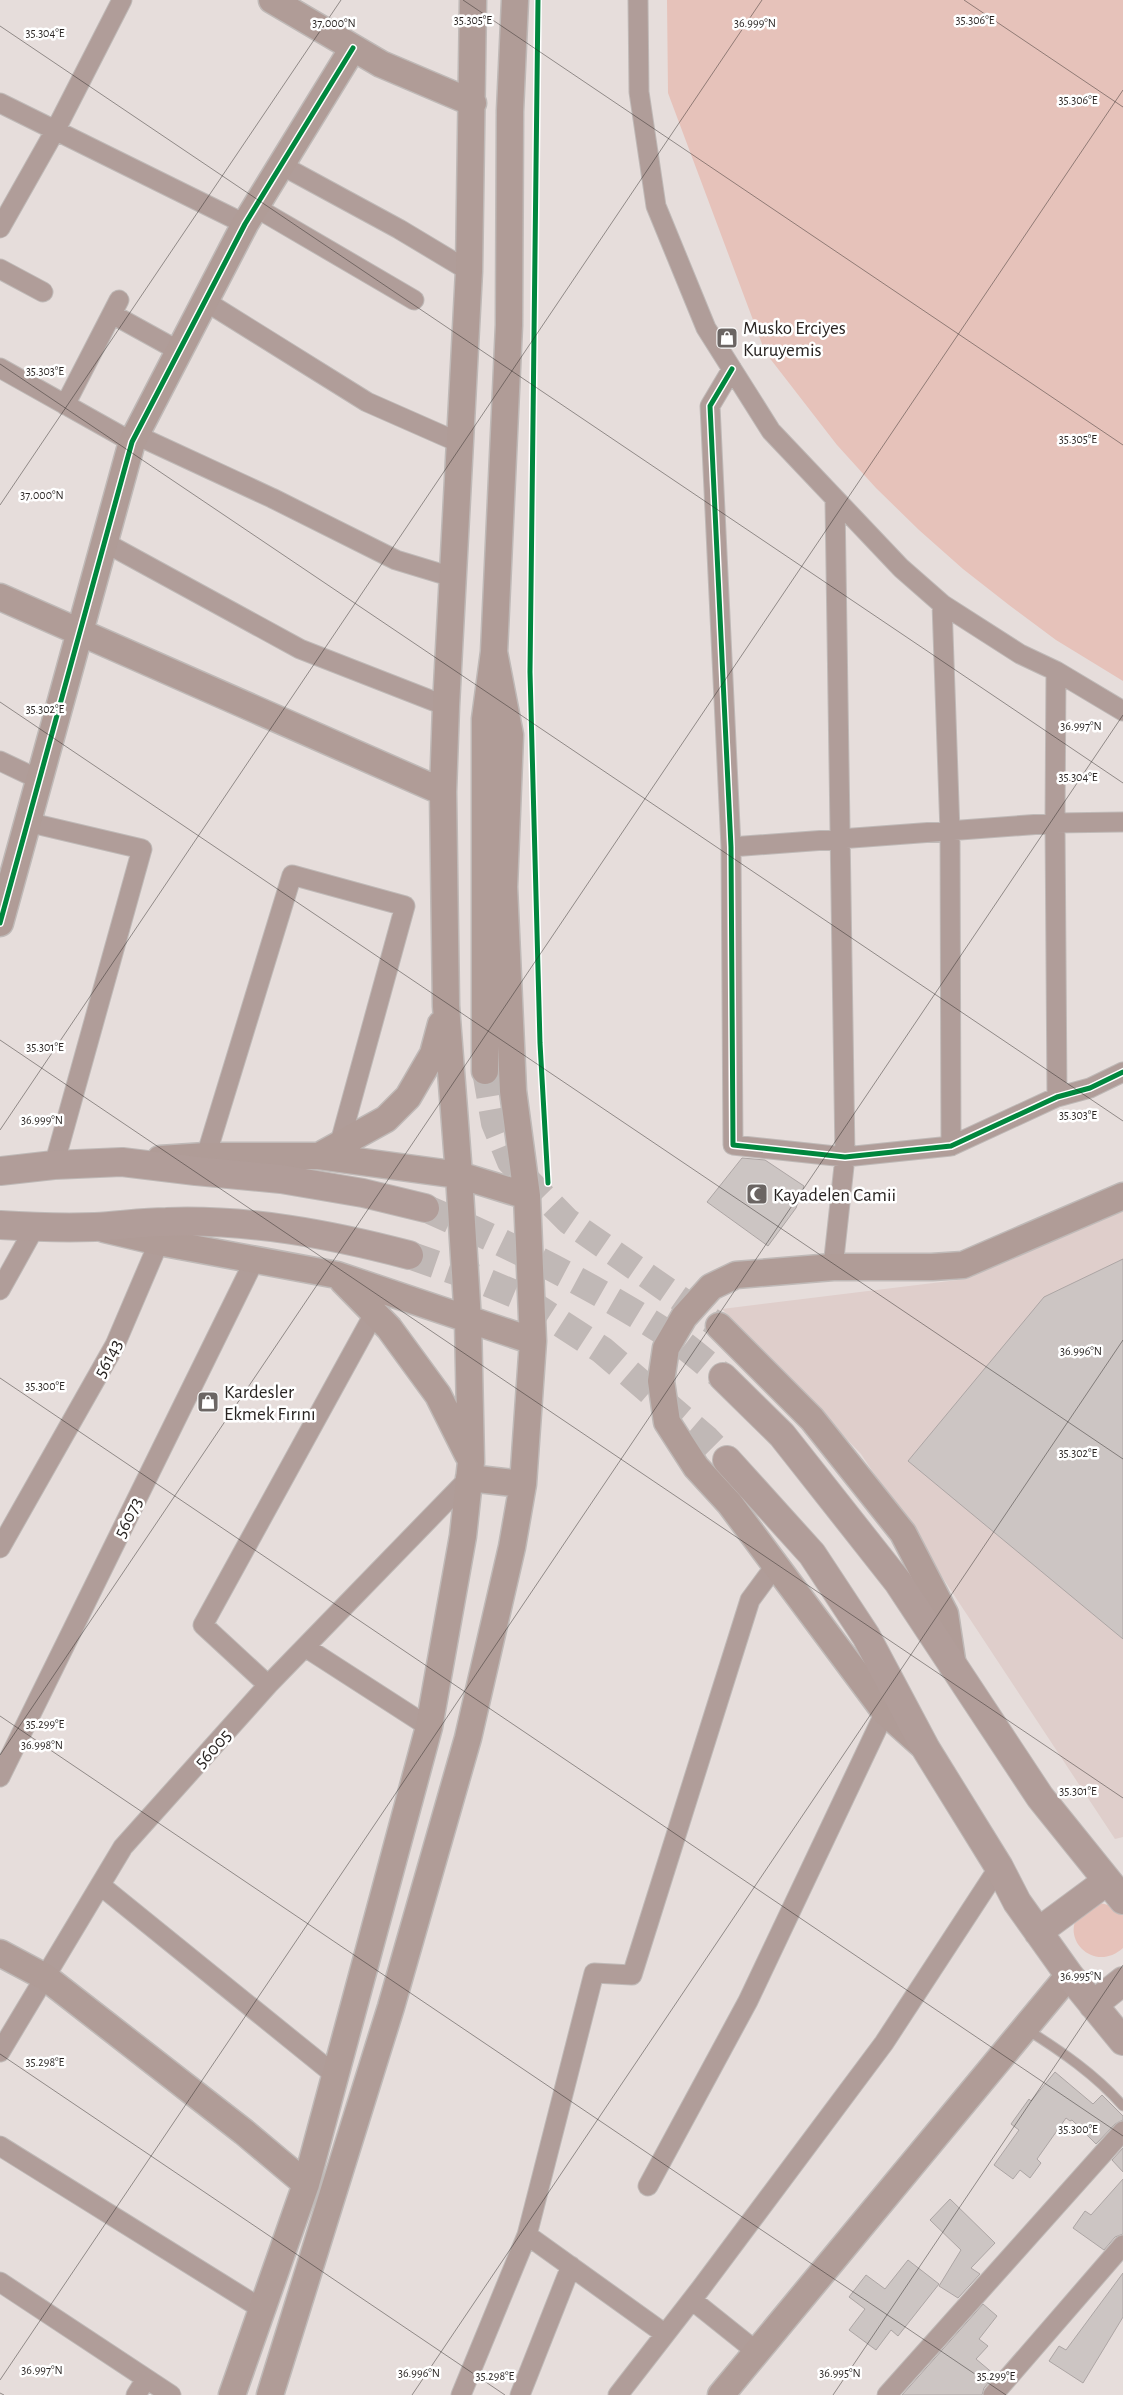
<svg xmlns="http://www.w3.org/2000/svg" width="1123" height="2395" viewBox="0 0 1123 2395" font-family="'Alegreya Sans',sans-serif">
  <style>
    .built { fill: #dfcecb }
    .green { fill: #e6c2ba }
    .building { fill: #ccc5c3; stroke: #aca5a4 }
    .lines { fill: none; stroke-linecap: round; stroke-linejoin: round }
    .secondary-tunnel { stroke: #c0b8b6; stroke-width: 26; stroke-dasharray: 26 13; stroke-linecap: butt }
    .primary-tunnel { stroke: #c0b8b6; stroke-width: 28; stroke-dasharray: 28 14; stroke-linecap: butt }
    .lane-casing { stroke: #bfb9b7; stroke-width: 11 }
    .street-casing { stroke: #bfb9b7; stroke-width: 21 }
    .secondary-casing { stroke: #bfb9b7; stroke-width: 29 }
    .primary-casing { stroke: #bfb9b7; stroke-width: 30 }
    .lane { stroke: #b09d99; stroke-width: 9 }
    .street { stroke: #b09d99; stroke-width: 19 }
    .secondary { stroke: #b09c97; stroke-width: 26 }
    .primary { stroke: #b19d99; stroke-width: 28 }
    .cycleway-casing { stroke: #fff; stroke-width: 8 }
    .cycleway { stroke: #00873e; stroke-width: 5 }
    .ticks { fill: none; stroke: #292422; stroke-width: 1; stroke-opacity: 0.45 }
    .labels { text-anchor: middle; stroke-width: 5; stroke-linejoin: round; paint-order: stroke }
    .poi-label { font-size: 19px; fill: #292422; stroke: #fff; text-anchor: start }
    .street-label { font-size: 19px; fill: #292422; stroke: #fff }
    .ticks-label { font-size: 12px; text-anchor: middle; fill: #292422; stroke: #fff; stroke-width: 5; stroke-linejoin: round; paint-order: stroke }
  </style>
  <rect width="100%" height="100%" fill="#e6dddb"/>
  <path class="built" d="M1123 1205V1837L1115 1839 861 1454 722 1309 966 1279Z"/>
  <path class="green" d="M667 0H1123V681L1056 640 1009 605 963 569 919 530 876 488 837 445 765 352 668 93Z
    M1100 1903 1117 1907 1123 1914V1948C1094 1974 1059 1938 1080 1913 1084 1909 1094 1906 1100 1903Z"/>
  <path class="building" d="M742 1158 765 1160 804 1186 796 1208 768 1246 707 1202Z
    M1123 1259V1639L908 1461 1044 1297Z
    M1055 2072 1093 2104 1102 2095 1123 2116V2120L1115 2124 1096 2144 1072 2120 1070 2121 1066 2118 1037 2159 1041 2163 1030 2178 1020 2170 1013 2179 994 2165 1019 2130 1011 2124 1029 2099 1031 2101Z
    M1123 2148V2172L1112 2160Z
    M1123 2179V2234L1115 2237 1104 2250 1073 2228 1085 2211 1091 2215Z
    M950 2199 995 2243 971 2268 980 2274 958 2298 939 2286 961 2250 930 2220Z
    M908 2260 939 2284 898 2336 891 2330 876 2350 849 2330 865 2309 849 2297 866 2275 885 2289Z
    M1123 2273V2317L1083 2383 1049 2361 1059 2346 1066 2350Z
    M983 2304 997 2316 979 2339 988 2346 976 2359 995 2375 984 2388 982 2395H902Z"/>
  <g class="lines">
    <path class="secondary-tunnel" d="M485 1071 494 1123 510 1162 568 1221 719 1326"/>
    <path class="primary-tunnel" d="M425 1208C510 1245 591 1284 669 1335 688 1347 705 1363 723 1377
      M409 1255 481 1280 517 1295 602 1350 706 1439 727 1460"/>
    <g class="lane-casing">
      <path id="lane" d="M1026 2029C1061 2051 1096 2075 1123 2106"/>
    </g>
    <g class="street-casing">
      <path id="street" d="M638 0 639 92 656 206 706 328 771 431 901 568 942 604 1020 654 1056 671 1123 711
        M0 103 245 224
        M281 165 399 229 469 271
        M255 207 414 300
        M0 228 56 129 122 0
        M0 269 43 292
        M205 301 367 402 460 443
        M112 314 179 351
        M0 368 132 442
        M732 369 710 406 731 847 733 1145 845 1157 951 1146 1057 1097 1090 1088 1123 1072
        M65 405 119 300
        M136 435 272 498 396 560 452 577
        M104 542 300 649 446 706
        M942 604 950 832 951 1146
        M1056 671 1055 823 1057 1097
        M0 761 38 779
        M27 822 142 849 54 1165
        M731 847 1055 823 1123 822
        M206 1156 292 875 405 906 339 1146
        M833 1267 845 1157 835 501
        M0 1290 35 1227
        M0 1548 115 1345 159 1242
        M305 1647 429 1727
        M268 1685 203 1625 375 1312
        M0 1777 255 1259
        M100 1885 335 2075
        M0 2052 123 1847 268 1685 469 1478
        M0 2146 262 2309
        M648 2186 748 2001 885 1712
        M527 2235 665 2334
        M0 2282 171 2395
        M692 2300 757 2352
        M136 2395 146 2379
        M461 2395 527 2235 594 1973 632 1975 750 1600 775 1566
        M520 2395 571 2266
        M618 2395 701 2288 884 2043 999 1867
        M887 2395 1123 2131
        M993 2395 1123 2245"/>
    </g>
    <g class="secondary-casing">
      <path id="secondary" d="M272 0 381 64 473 103
        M0 597 443 792
        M0 923 132 442 245 224 353 48
        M485 1071V719L494 652 509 325 510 111 515 0
        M319 1156 386 1119 408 1097 433 1054 441 1024
        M160 1159 206 1156H319L459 1175 527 1196
        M104 1229 159 1242 337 1275 533 1341
        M343 1281 389 1328 438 1395 468 1455
        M719 1326 812 1419 903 1533 945 1614 953 1667
        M469 1478 523 1484
        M922 1745 885 1712 730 1504 696 1467 667 1422 661 1381 666 1348 684 1317 711 1287 736 1275 833 1267H932L963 1265 1123 1196
        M0 1953 45 1977 244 2132 306 2184
        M232 2395 306 2184 429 1727 463 1536 471 1462 468 1321 459 1175 446 1006 443 792 446 706 469 271 473 0
        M270 2395 391 2007 468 1738 512 1547 523 1484 533 1341 527 1196 513 1091 504 887 510 735 494 652
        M721 2395 1069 1975"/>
    </g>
    <g class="primary-casing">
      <path id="primary" d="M0 1171 54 1165 122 1162 196 1171 281 1179 363 1193 425 1208
        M0 1225C31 1227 63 1228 95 1227 118 1226 142 1222 166 1222 249 1219 329 1234 409 1255
        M723 1377 782 1435 898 1582 1040 1797 1123 1900
        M727 1460 812 1554 866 1636 926 1749 999 1867 1017 1902 1069 1975 1123 2041
        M1038 1932 1107 1881
        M1093 2005 1123 1981"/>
    </g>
    <use href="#lane" class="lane"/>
    <use href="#street" class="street"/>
    <use href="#secondary" class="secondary"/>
    <use href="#primary" class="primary"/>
    <g class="cycleway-casing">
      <path id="cycleway" d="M538 0 530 672 540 1043 548 1183
        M732 369 710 406 731 847 733 1145 845 1157 951 1146 1057 1097 1090 1088 1123 1072
        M0 923 132 442 245 224 353 48"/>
    </g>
    <use href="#cycleway" class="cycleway"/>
  </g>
  <path class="ticks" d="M463 0 1123 445M964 0 1123 107M0 26 1123 783M0 364 1123 1121M0 505 341 0M0 702 1123 1459M0 1040 1123 1798M0 1130 762 0M0 1378 1123 2136M0 1716 1006 2395M0 1755 1123 90M0 2054 505 2395M0 2380 1123 715M0 2393 4 2395M412 2395 1123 1340M833 2395 1123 1965"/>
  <defs>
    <g id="shop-square" transform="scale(1.125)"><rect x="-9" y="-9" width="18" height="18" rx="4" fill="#6b6563" stroke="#fff"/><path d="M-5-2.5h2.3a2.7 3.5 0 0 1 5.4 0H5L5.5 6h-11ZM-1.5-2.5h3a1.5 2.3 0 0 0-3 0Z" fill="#fff"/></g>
    <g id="mosque-square" transform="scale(1.125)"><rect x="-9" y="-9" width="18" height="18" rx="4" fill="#6b6563" stroke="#fff"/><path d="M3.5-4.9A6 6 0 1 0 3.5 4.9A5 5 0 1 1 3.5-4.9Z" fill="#fff"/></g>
  </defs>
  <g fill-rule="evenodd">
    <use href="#shop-square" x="727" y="338"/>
    <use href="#mosque-square" x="757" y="1194"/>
    <use href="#shop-square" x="208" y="1402"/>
  </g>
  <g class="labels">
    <g class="poi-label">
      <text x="743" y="334">Musko Erciyes<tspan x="743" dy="22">Kuruyemis</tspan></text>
      <text x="773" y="1201">Kayadelen Camii</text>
      <text x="224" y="1398">Kardesler<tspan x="224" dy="22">Ekmek Fırını</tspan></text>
    </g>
    <g class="street-label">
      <text transform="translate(107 1358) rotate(-62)" y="7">56143</text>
      <text transform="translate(127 1517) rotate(-64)" y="7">56073</text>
      <text transform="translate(212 1748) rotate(-48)" y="7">56005</text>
    </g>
  </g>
  <g class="ticks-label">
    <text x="473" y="24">35.305°E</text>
    <text x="975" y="24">35.306°E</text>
    <text x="334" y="27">37.000°N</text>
    <text x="755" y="27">36.999°N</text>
    <text x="45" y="37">35.304°E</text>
    <text x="1078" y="104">35.306°E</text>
    <text x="45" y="375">35.303°E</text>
    <text x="1078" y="443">35.305°E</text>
    <text x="42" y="499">37.000°N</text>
    <text x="45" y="713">35.302°E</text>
    <text x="1081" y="730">36.997°N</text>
    <text x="1078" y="781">35.304°E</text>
    <text x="45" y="1051">35.301°E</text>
    <text x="1078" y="1119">35.303°E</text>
    <text x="42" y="1124">36.999°N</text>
    <text x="1081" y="1355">36.996°N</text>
    <text x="45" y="1390">35.300°E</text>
    <text x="1078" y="1457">35.302°E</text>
    <text x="45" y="1728">35.299°E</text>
    <text x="42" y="1749">36.998°N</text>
    <text x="1078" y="1795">35.301°E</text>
    <text x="1081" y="1980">36.995°N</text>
    <text x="45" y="2066">35.298°E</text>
    <text x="1078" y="2133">35.300°E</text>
    <text x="42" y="2374">36.997°N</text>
    <text x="419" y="2377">36.996°N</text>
    <text x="840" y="2377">36.995°N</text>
    <text x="495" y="2380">35.298°E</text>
    <text x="996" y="2380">35.299°E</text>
  </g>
</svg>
